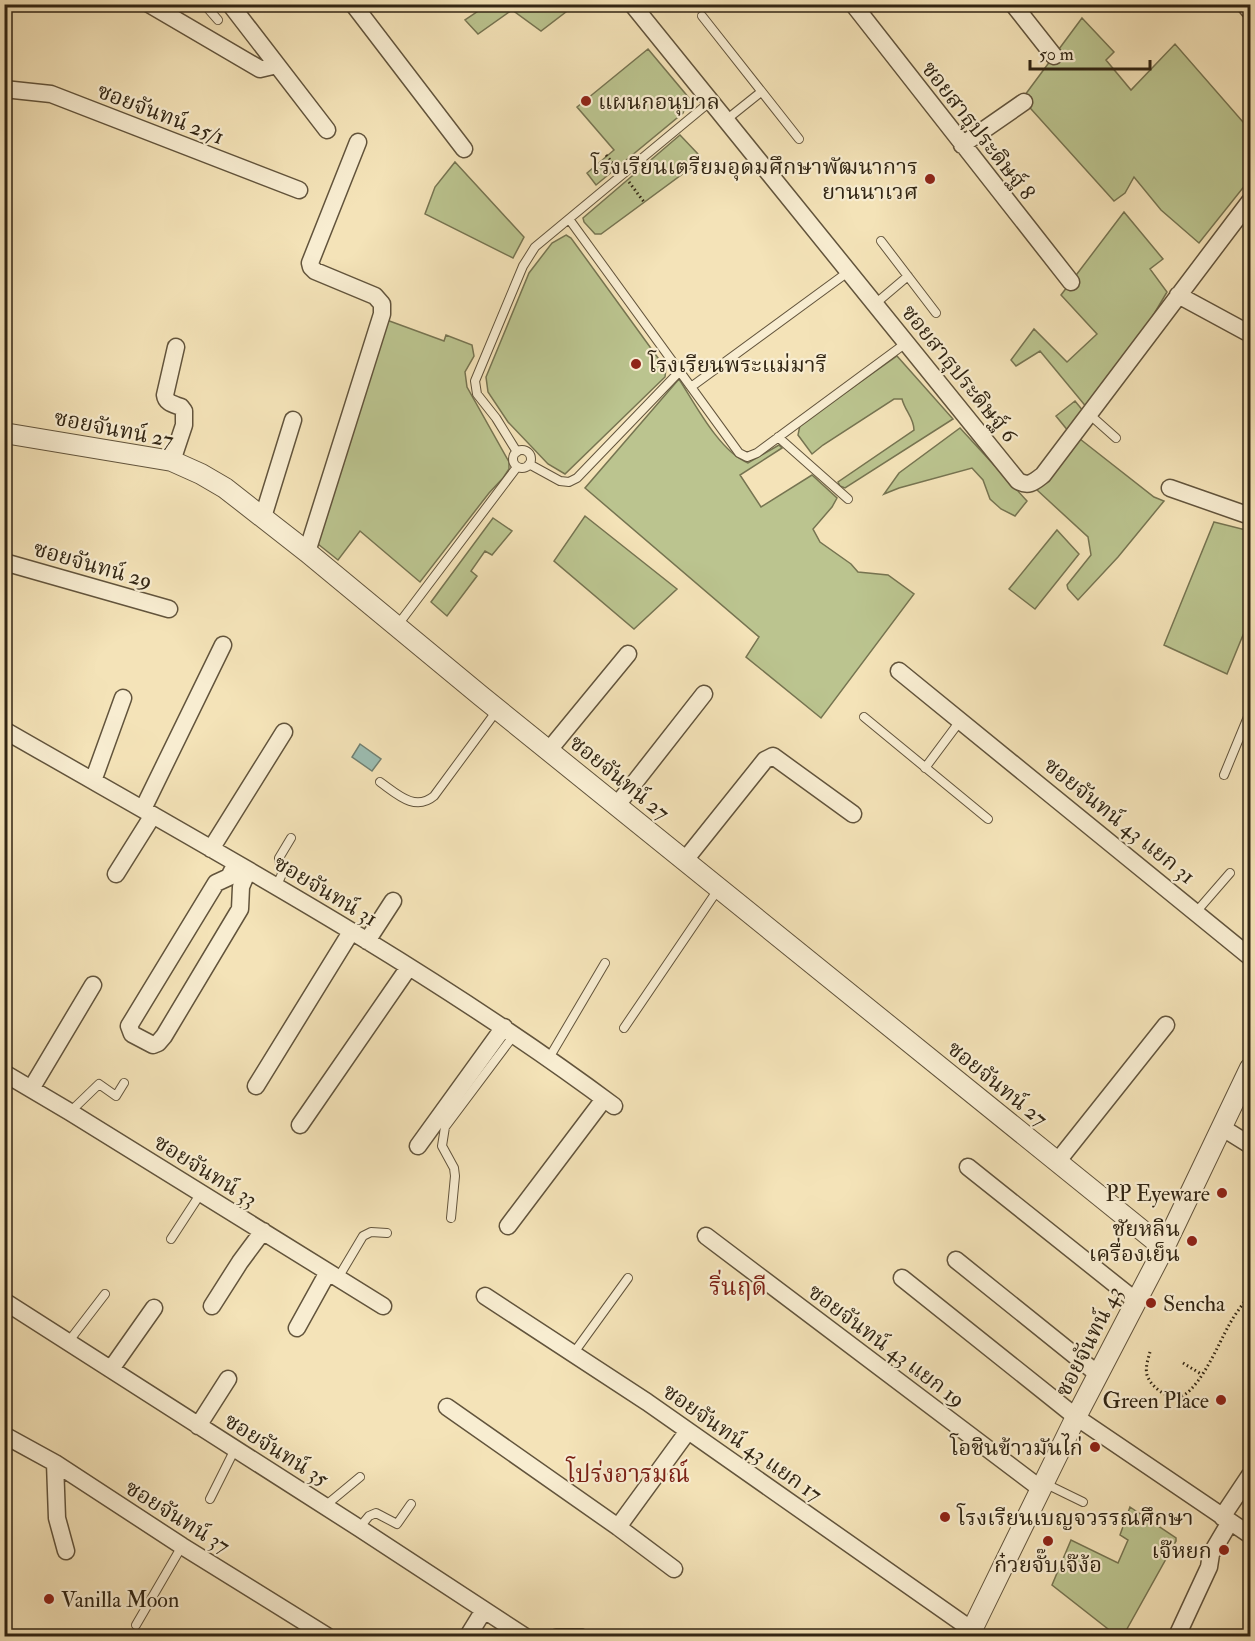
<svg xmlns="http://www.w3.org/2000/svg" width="1255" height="1641" viewBox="0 0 1255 1641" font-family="'IM FELL Double Pica','Noto Serif Thai',serif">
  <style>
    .green { fill: #bbc48f; stroke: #767451; stroke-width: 1.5 }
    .water { fill: #9cbeb3; stroke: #718173; stroke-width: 1.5 }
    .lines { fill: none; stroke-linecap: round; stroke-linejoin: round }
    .service-casing { stroke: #62543c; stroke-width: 10 }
    .minor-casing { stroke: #62543c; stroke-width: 19 }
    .tertiary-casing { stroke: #62543c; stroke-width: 22 }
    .path { stroke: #312513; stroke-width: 3; stroke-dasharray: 1.5 3; stroke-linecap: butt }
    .service { stroke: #f8edd1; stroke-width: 8 }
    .minor { stroke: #f8edd1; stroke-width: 16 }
    .tertiary { stroke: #f8edd1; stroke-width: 20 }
    .poi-dot { fill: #8f2418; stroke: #f8edd1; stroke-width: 2 }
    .labels { text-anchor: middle; stroke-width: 4.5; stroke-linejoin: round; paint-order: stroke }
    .poi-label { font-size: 22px; fill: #312513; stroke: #f8edd1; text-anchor: end }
    .street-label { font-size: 22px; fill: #312513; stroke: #f8edd1 }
    .neighbourhood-label { font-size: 24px; fill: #7a1f14; stroke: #f8edd1 }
  </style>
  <rect width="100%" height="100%" fill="#f4e3b8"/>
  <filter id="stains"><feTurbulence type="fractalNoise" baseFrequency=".00333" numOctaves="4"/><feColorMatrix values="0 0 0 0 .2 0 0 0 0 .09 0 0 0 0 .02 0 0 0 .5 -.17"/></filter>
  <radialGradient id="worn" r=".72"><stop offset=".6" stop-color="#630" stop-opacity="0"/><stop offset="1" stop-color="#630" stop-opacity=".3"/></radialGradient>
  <path class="green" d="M487 5V4L575 5 541 31 512 10 478 34 465 20Z
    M1082 18 1114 52 1106 60 1131 90 1175 44 1250 130V179L1199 243 1161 210 1134 177 1125 193 1114 201 1022 99Z
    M648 49 689 98 683 113 596 185 587 173 614 150 577 107Z
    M680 135 698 154 696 164 601 234H595L584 222 583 218Z
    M455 162 524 237 513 258 425 214 435 187Z
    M1124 212 1163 259 1150 269 1167 292 1138 341 1088 409 1040 351 1016 366 1011 360 1034 329 1067 362 1097 334 1061 295Z
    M566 235 571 238 666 369 665 377 565 474 548 464 508 422 488 392 486 377 529 273 552 243Z
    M384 319 444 341 446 335 472 345 474 356 465 372 467 387 509 462V469L503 478 489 493 420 582 360 531 338 560 313 540Z
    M897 356 953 419 845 488 840 486 838 482 914 430C914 418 905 411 902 399H894L823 445 812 454 798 435 800 425Z
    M679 379C695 404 720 452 748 463L779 445 782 448 740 475 761 507 812 475 837 498 832 507 813 529 820 542 851 564 858 572 888 575 914 594 821 718 746 657 759 637 585 488Z
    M1075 401 1084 412 1069 432 1056 416Z
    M960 428 1027 501 1015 516 1001 509 990 499 983 480 972 468 899 488 884 494 899 473Z
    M1080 439 1154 497 1164 501 1118 557 1078 600 1068 589 1067 585 1091 555 1088 537 1037 490Z
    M585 516 677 589 634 629 554 561Z
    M493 518 512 531 492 555 485 551 471 571 477 576 447 616 431 602Z
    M1214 522 1250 531V618L1227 674 1164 645Z
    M1057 530 1079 554 1035 609 1009 589Z
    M1130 1507 1176 1538V1541L1123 1636H1117L1052 1585 1071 1540 1118 1563 1128 1540 1120 1535Z"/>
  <path class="water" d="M360 744 381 759 372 771 352 757Z"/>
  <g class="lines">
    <g class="service-casing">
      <path id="service" d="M204 4 218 20
        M702 16 799 139
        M726 120 761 92
        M569 219 739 453 747 457 757 453 906 343
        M881 241 936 313
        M875 304 908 276
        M691 387 848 272
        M1089 414 1116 438
        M778 437 848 499
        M513 459a9 9 0 1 1 18 0a9 9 0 1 1-18 0Z
        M517 452 496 418 477 394 475 381 523 266 535 247 711 101
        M529 464 560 481 569 482 577 478 680 371
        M397 626 517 467
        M864 717 988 819
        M925 768 960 721
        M1224 775 1250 712
        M380 782C397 794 415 812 434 796L498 709
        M276 887 282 874 279 858 291 838
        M1197 911 1230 873
        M624 1028 719 888
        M549 1058 605 963
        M70 1112 99 1084 116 1096 124 1083
        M451 1218 455 1176 454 1168 442 1146 445 1127 514 1035
        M171 1239 201 1193
        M338 1278 363 1236 371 1232 387 1233
        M69 1341 105 1294
        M573 1354 628 1278
        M1044 1483 1083 1502
        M210 1499 235 1449
        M325 1506 360 1477
        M359 1528 369 1516 376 1513 397 1524 411 1504
        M136 1625 182 1546
        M550 1636 556 1633H582"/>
    </g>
    <g class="minor-casing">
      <path id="minor" d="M149 4 260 69 277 65
        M230 4 327 130
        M353 4 464 149
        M632 4 1018 481C1029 487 1034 482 1043 475L1250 201
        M853 4 1071 282
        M1013 4 1054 56
        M1244 4 1250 11
        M4 89 51 94 299 190
        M962 145 1024 102
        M1178 295 1250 334
        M172 461 184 425V411L181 407C173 404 166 403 165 395L176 347
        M1170 488 1250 516
        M263 517 293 420
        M307 552 382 314V304L375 296 315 271 311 267 310 263 358 142
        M4 562 169 609
        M899 671 1250 957
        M4 730C211 849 422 963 614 1106
        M549 750 628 654
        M93 781 123 698
        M617 805 704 694
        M143 809 223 645
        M211 849 284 732
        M685 860 765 760 773 756 853 814
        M236 863 229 877 216 883 129 1026 132 1034 153 1045 158 1043 164 1036 240 909 241 887 248 870
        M116 874 153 815
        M367 941 393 901
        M4 1073 70 1112 383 1306
        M256 1086 351 932
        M31 1089 93 985
        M300 1125 409 967
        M1221 1127 1250 1145
        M418 1146 504 1027
        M1057 1162 1166 1025
        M968 1167 1136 1301
        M508 1226 604 1099
        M706 1236 1041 1489
        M956 1260 1099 1375
        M902 1278 1076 1417 1250 1535
        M485 1296 647 1402 972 1630
        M4 1301 359 1528 524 1636
        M212 1306 240 1262 263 1231
        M297 1328 328 1272
        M111 1369 154 1308
        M447 1407 618 1527 674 1569
        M198 1426 228 1379
        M4 1435 55 1463 182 1546 327 1636
        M55 1463 57 1518 66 1551
        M1222 1517 1250 1475
        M618 1527 688 1431
        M468 1636 484 1610
        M1177 1636 1209 1567 1211 1554 1230 1522"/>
    </g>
    <g class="tertiary-casing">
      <path id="tertiary" d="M4 433 172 461 201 474 225 488 307 552 481 696 1164 1248
        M969 1636 1076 1417 1164 1248 1250 1068"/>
    </g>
    <path class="path" d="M606 155 615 166
      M629 182 644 202
      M1150 1352C1148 1359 1145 1368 1147 1375 1151 1388 1172 1403 1184 1395 1202 1384 1219 1343 1229 1325 1235 1314 1243 1304 1250 1294
      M1183 1363 1201 1374"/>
    <use href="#service" class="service"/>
    <use href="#minor" class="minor"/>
    <use href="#tertiary" class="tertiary"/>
  </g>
  <g class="poi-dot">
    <circle cx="586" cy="101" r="6"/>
    <circle cx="930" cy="179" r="6"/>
    <circle cx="636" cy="364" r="6"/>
    <circle cx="1222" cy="1193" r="6"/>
    <circle cx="1192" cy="1241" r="6"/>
    <circle cx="1151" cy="1303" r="6"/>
    <circle cx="1221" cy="1400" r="6"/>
    <circle cx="1095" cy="1447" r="6"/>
    <circle cx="945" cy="1517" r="6"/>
    <circle cx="1048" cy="1541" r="6"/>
    <circle cx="1224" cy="1550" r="6"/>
    <circle cx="49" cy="1599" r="6"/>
  </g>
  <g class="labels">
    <g class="poi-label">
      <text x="598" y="109" text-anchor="start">แผนกอนุบาล</text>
      <text x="918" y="174">โรงเรียนเตรียมอุดมศึกษาพัฒนาการ<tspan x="918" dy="25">ยานนาเวศ</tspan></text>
      <text x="648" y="372" text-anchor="start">โรงเรียนพระแม่มารี</text>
      <text x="1210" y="1201">PP Eyeware</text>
      <text x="1180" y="1236">ชัยหลิน<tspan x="1180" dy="25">เครื่องเย็น</tspan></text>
      <text x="1163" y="1311" text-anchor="start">Sencha</text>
      <text x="1209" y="1408">Green Place</text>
      <text x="1083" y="1455">โอชินข้าวมันไก่</text>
      <text x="957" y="1525" text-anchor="start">โรงเรียนเบญจวรรณศึกษา</text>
      <text x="1212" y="1558">เจ๊หยก</text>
      <text x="1048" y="1572" text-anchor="middle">ก๋วยจั๊บเจ๊ง้อ</text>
      <text x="61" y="1607" text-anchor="start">Vanilla Moon</text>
    </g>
    <g class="street-label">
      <text transform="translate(161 113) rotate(21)" y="8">ซอยจันทน์ 25/1</text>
      <text transform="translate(979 130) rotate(52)" y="8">ซอยสาธุประดิษฐ์ 8</text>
      <text transform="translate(960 373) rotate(51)" y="8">ซอยสาธุประดิษฐ์ 6</text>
      <text transform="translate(114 428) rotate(11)" y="8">ซอยจันทน์ 27</text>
      <text transform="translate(93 564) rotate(16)" y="8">ซอยจันทน์ 29</text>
      <text transform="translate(620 777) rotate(39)" y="8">ซอยจันทน์ 27</text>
      <text transform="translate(1120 820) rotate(39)" y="8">ซอยจันทน์ 43 แยก 31</text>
      <text transform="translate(326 890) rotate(31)" y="8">ซอยจันทน์ 31</text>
      <text transform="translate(998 1083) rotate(39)" y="8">ซอยจันทน์ 27</text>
      <text transform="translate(206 1170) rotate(32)" y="8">ซอยจันทน์ 33</text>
      <text transform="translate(1088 1341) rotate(-63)" y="8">ซอยจันทน์ 43</text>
      <text transform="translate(887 1345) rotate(37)" y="8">ซอยจันทน์ 43 แยก 19</text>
      <text transform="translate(743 1442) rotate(35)" y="8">ซอยจันทน์ 43 แยก 17</text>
      <text transform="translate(277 1449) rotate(32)" y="8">ซอยจันทน์ 35</text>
      <text transform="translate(178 1516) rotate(32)" y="8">ซอยจันทน์ 37</text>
    </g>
    <g class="neighbourhood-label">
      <text x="738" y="1295">ริ่นฤดี</text>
      <text x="628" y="1482">โปร่งอารมณ์</text>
    </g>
  </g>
  <rect width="1255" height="1641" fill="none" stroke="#f4e3b8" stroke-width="24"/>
  <rect x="6" y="6" width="1243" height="1629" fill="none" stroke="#312513" stroke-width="3"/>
  <rect x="12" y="12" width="1231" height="1617" fill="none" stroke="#312513" stroke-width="1.5"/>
  <path d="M1030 60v9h120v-9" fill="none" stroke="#312513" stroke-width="3"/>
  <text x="1039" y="60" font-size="18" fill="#312513" stroke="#f8edd1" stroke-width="4.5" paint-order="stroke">50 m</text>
  <rect width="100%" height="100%" filter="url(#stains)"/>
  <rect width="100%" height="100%" fill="url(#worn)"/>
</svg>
